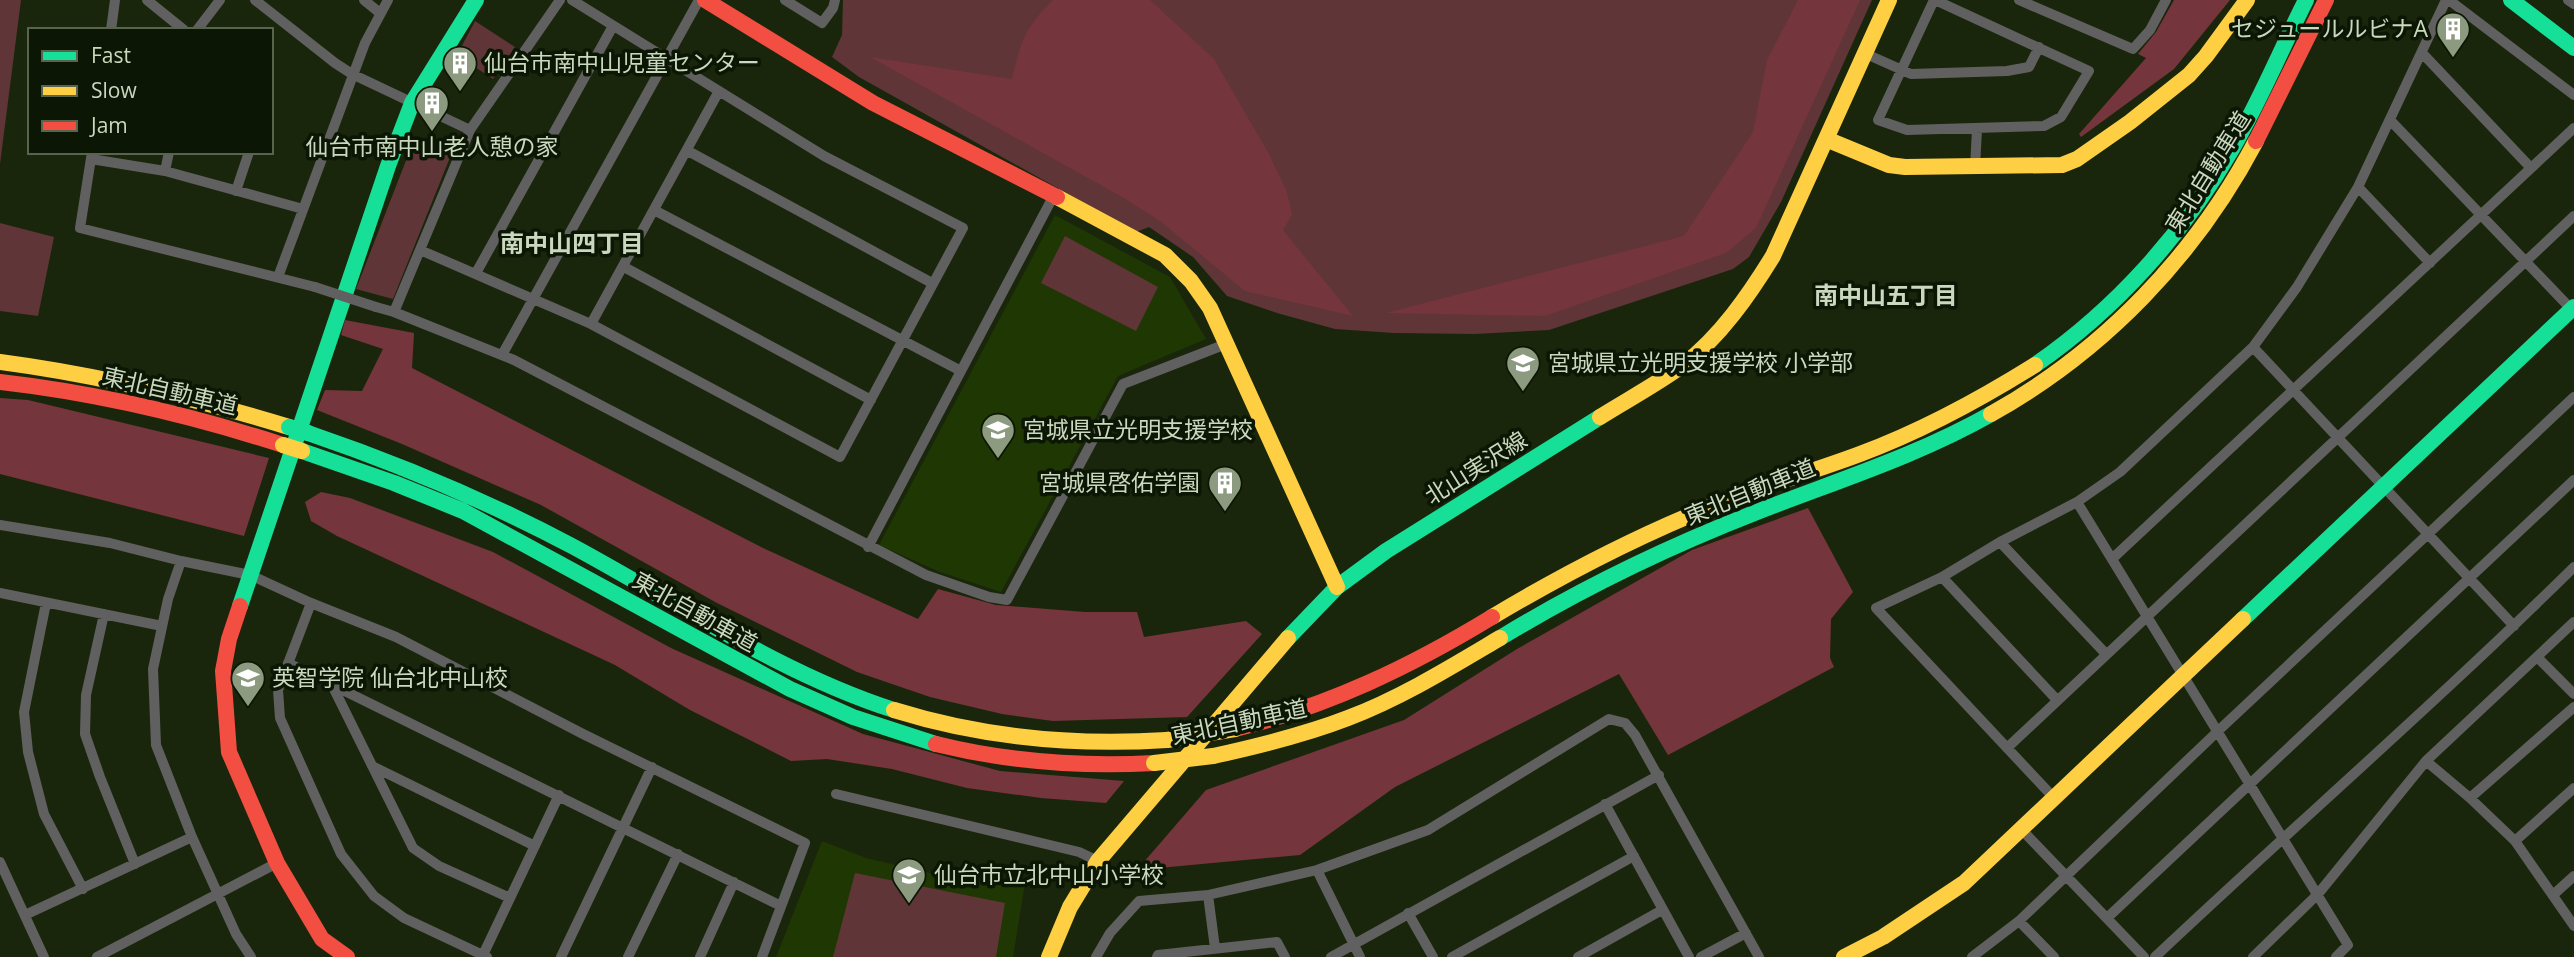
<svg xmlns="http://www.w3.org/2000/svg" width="2574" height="957" viewBox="0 0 2574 957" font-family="'Open Sans','Noto Sans JP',sans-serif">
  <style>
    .built { fill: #1f3702 }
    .green { fill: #5f3537 }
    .forest { fill: #75353c }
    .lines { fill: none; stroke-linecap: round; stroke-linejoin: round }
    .street { stroke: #616060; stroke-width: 10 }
    .fast { stroke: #16e098; stroke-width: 16 }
    .slow { stroke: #ffcf43; stroke-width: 16 }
    .jam { stroke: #f24e42; stroke-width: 16 }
    .street-bridge { stroke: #616060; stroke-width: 10 }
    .fast-bridge { stroke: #16e098; stroke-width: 16 }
    .slow-bridge { stroke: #ffcf43; stroke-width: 16 }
    .labels { text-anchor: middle; stroke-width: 7; stroke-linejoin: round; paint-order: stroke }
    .poi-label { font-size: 23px; fill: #c9d8be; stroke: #0c1604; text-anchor: start }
    .street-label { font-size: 23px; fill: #c9d8be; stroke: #0c1604 }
    .neighbourhood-label { font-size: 24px; font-weight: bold; fill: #c9d8be; stroke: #0c1604 }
  </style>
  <rect width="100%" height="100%" fill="#1a260c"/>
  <path class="built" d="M1055 215 1170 277 1206 339 1118 376 1001 592 940 572 879 545Z
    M822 841 866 858 930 873 1025 883 1013 957H776Z"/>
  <path class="green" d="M0 0H21L0 164Z
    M843 0H1872L1781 202 1749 257 1733 269 1549 330 1475 334 1394 333 1335 329 1277 313 1227 296 1193 257 1149 227 1136 232 859 77 832 57 842 35Z
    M475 21 515 47 493 79 457 55Z
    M414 140 451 155 393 299 356 289Z
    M0 223 54 237 38 316 0 311Z
    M1065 236 1158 287 1136 331 1041 283Z
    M855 873 1005 903 996 957H833Z"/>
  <path class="forest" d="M1053 0H1150L1214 59 1269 154 1287 192 1292 215 1283 230 1353 316 1245 291 1160 221 1122 197 870 57 1012 79C1021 41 1024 29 1053 0Z
    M1798 0H1860L1756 228 1726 253 1545 316 1386 313 1684 236 1753 132 1767 60Z
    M2174 0H2230L2174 69 2081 137 2079 134 2146 58 2138 54 2156 32Z
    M345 320 414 333 412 368 763 548 918 619 938 589 996 605 1085 612H1137L1144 637 1246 621 1262 634 1187 717 1053 721 1002 714 930 697 857 672 717 603 541 505 402 444 317 410 325 390 362 391 383 349 341 335Z
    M0 398 28 400 269 458 244 536 0 474Z
    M321 492 350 498 493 552 671 648 863 734 1000 771 1124 781 1106 803 1041 798 967 788 892 769 827 759 791 761 690 710 615 665 337 536 311 521 305 502Z
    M1808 508 1853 592 1831 619 1830 658 1834 667 1668 755 1619 674 1395 787 1300 855 1137 870 1206 790 1404 720 1517 649 1692 550Z"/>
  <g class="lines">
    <path class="street" d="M147 0 184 30
      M255 0 335 63 352 74 470 130
      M364 0 380 13
      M785 0 822 23 833 8 835 0
      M1934 0 1878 120 1907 130 2044 126 2061 117 2089 71 1935 0
      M2019 0 2133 49 2150 30 2166 0
      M2449 0 2574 95
      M2568 0 2574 4
      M111 30 115 0
      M197 30 220 0
      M1864 53 1911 74 2007 71 2029 67 2039 47
      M2423 54 2531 168
      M2390 120 2574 312
      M688 151 932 283
      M92 152 80 228 315 287
      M91 159 165 171 303 209
      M1975 168 1977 129
      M165 171 169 152
      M2358 187 2430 263
      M236 191 249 152
      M654 210 961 371
      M420 250 591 324 840 457 963 228 824 156 572 0
      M624 267 871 400
      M476 273 613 26
      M278 277 365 43 388 0
      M376 307 394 312 514 360 926 575 989 597 1007 600 1123 384 1226 344
      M394 312 470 130 560 0
      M591 324 719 91
      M2253 347 2514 626
      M502 355 699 0
      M2077 502 2348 945 2336 957
      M0 525 110 543 181 561 250 575 311 603 396 637 583 734 805 843 762 957
      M2000 542 2106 654
      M868 547 1054 195
      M2113 558 2574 128
      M181 561 168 599 153 669 156 745 192 837 236 934 251 957
      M1942 577 2057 700
      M0 593 162 626
      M46 603 24 712 28 752 44 814 83 889
      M311 603 278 690 280 718 341 854 374 896 404 918 487 957
      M104 614 86 695 85 734 100 777 135 864
      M2538 658 2574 694
      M288 663 781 906
      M331 683 413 848 439 866 510 898
      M2007 748 2574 216
      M2426 761 2470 798 2515 841 2574 926
      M372 766 535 846
      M836 794 1079 852 1098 861
      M2054 798 1876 608 1942 577 2000 542 2077 502 2120 472 2253 347 2297 287 2358 187 2446 0
      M2470 798 2574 707
      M1605 804 1689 957
      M2021 829 2144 957
      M2515 841 2574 788
      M0 862 44 957
      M1317 870 1360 957
      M1208 895 1215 948
      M2553 895 2574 876
      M1408 913 1433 957
      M25 915 192 837
      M2107 918 2574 480
      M2019 921 2054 957
      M483 955 559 795
      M97 957 277 863
      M561 957 652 767
      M628 957 678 854
      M700 957 734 882
      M1096 957 1110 933 1139 901 1208 895 1317 870 1428 830 1609 719 1625 723 1635 735 1759 957
      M1157 957 1158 955 1277 942 1285 957
      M1331 957 1659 775
      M1452 957 1634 856
      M1578 957 1662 910
      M1701 957 1746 933
      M1972 957 2019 921 2218 731 2574 397
      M2155 957C2294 826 2438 701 2574 567
      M2253 957 2318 894 2426 761 2574 622"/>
    <path class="fast" d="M2511 0 2574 48
      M2035 365C2116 309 2183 234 2232 149 2260 101 2281 49 2306 0
      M308 433C399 464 487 501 572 546 678 603 779 673 894 710
      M302 451 394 483 463 511 790 689 853 717 936 744
      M240 606 388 166 412 103 476 0
      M2243 619 2574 307
      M1288 638 1337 587 1386 551 1600 417
      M1500 638C1582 588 1667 547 1757 512 1836 481 1917 456 1991 414"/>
    <path class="slow" d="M1826 139 1889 165 1905 167 2062 165 2077 159 2130 122 2189 75 2206 56 2247 0
      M1057 197 1165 255 1191 281 1210 308 1337 587
      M0 362C99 375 194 398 289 427
      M1991 414C2104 351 2196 255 2256 141
      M1600 417C1627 400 1657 384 1683 365 1720 337 1749 295 1773 256L1889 0
      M1492 617C1564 574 1637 536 1715 505 1762 486 1812 472 1860 454 1922 431 1979 400 2035 365
      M894 710C984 738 1074 746 1167 740
      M1213 756C1259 746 1304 735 1348 718 1401 698 1451 667 1500 638
      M1049 957 1070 907 1098 861 1288 638
      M1844 957 1883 937 1964 883 2243 619"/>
    <path class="jam" d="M705 0 873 103 1057 197
      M2256 141 2326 0
      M0 382C97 393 190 415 283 445
      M240 606 229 639 223 671 229 752 277 863 322 939 347 957
      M1235 729C1328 706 1410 667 1492 617
      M936 744C1009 762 1080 767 1154 763"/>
    <path class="street-bridge" d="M315 287 376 307"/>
    <path class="fast-bridge" d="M289 427 308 433"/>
    <path class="slow-bridge" d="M283 445 302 451
      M1167 740 1235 729
      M1154 763 1213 756"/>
  </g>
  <defs>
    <g id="building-pin" transform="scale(1.75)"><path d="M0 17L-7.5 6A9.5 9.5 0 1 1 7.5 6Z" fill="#8c9a80" stroke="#0c1604"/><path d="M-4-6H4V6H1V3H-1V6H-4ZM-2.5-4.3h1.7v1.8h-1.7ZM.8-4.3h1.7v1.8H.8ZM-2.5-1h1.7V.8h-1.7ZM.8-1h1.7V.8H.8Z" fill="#fff"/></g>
    <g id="school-pin" transform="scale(1.75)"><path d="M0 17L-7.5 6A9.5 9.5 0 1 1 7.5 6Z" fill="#8c9a80" stroke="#0c1604"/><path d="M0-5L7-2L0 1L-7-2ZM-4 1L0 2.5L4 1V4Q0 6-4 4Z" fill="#fff"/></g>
  </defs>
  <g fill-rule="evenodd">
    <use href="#building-pin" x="2453" y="29"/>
    <use href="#building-pin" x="460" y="63"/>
    <use href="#building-pin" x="432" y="103"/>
    <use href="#school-pin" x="1523" y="363"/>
    <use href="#school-pin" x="998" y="430"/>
    <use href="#building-pin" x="1225" y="483"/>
    <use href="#school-pin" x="248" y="678"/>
    <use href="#school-pin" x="909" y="875"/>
  </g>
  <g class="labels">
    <g class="poi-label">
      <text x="2428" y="37" text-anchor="end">セジュールルビナA</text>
      <text x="484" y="71">仙台市南中山児童センター</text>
      <text x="432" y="155" text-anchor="middle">仙台市南中山老人憩の家</text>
      <text x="1548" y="371">宮城県立光明支援学校 小学部</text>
      <text x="1023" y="438">宮城県立光明支援学校</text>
      <text x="1200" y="491" text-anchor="end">宮城県啓佑学園</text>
      <text x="272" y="686">英智学院 仙台北中山校</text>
      <text x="934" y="883">仙台市立北中山小学校</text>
    </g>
    <g class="street-label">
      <text transform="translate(2208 172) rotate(-58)" y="8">東北自動車道</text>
      <text transform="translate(170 391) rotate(13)" y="8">東北自動車道</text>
      <text transform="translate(1476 468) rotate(-32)" y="8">北山実沢線</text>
      <text transform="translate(1750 492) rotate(-22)" y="8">東北自動車道</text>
      <text transform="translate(695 612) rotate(29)" y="8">東北自動車道</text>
      <text transform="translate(1239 722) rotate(-12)" y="8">東北自動車道</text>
    </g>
    <g class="neighbourhood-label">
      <text x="572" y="252">南中山四丁目</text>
      <text x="1886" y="304">南中山五丁目</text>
    </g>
  </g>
  <rect x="28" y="28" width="245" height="126" fill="#0c1604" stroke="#58644e" stroke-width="2"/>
  <rect x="42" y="51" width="35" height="10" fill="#16e098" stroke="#58644e" stroke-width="2"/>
  <text x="91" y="63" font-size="21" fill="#c9d8be">Fast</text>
  <rect x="42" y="86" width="35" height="10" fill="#ffcf43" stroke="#58644e" stroke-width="2"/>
  <text x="91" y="98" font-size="21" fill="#c9d8be">Slow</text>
  <rect x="42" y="121" width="35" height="10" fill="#f24e42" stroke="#58644e" stroke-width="2"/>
  <text x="91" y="133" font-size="21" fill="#c9d8be">Jam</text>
</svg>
